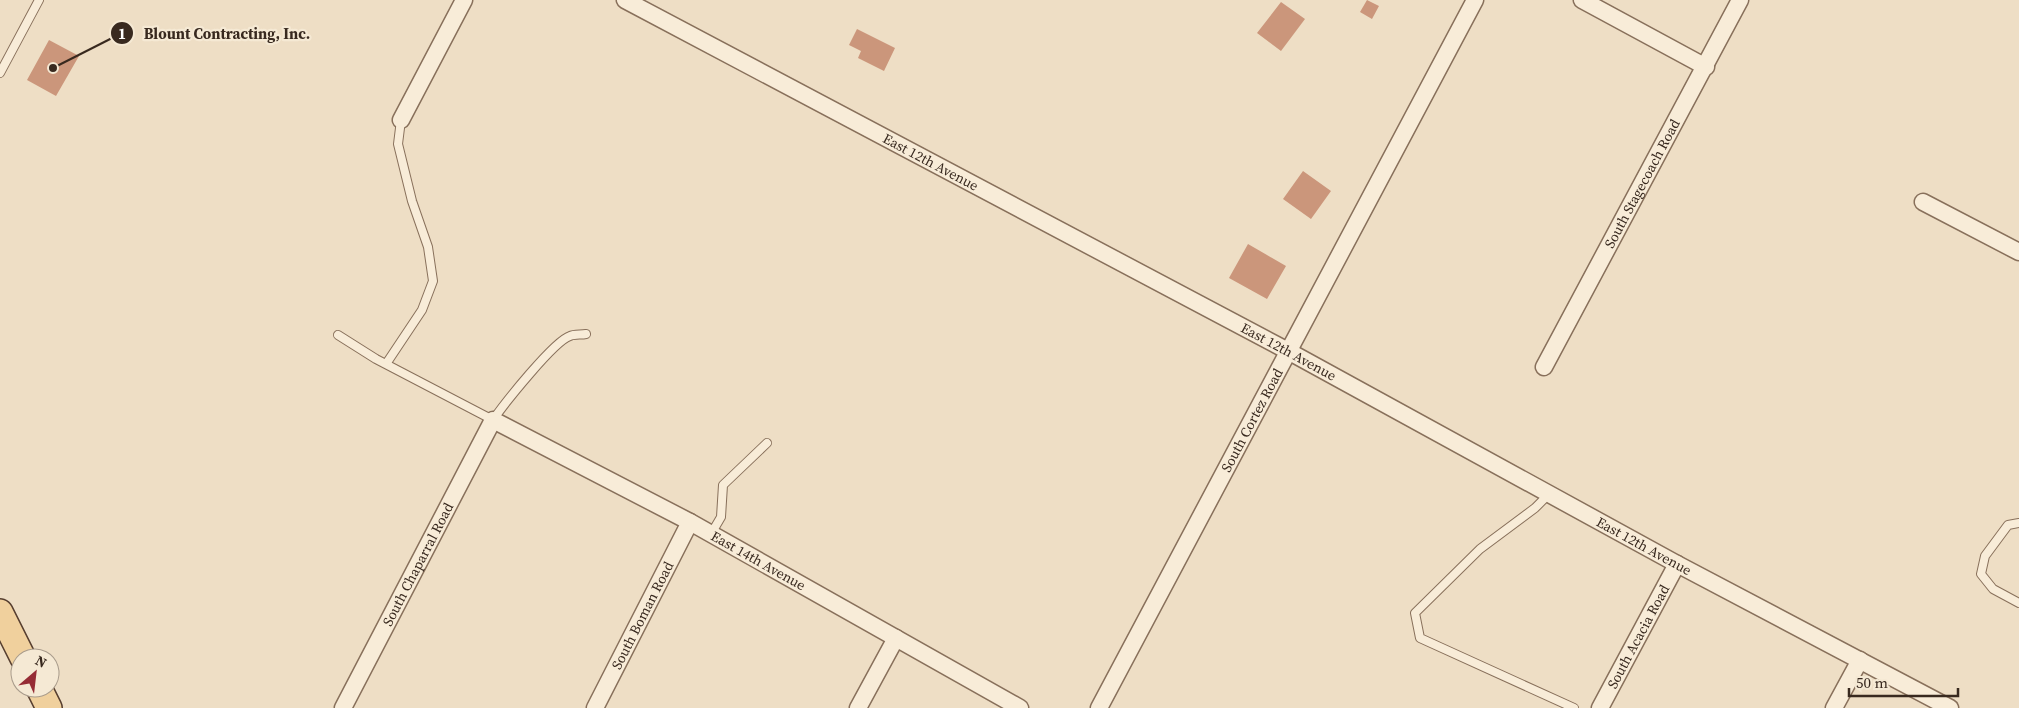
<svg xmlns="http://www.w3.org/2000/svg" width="2019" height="708" viewBox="0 0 2019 708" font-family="'Source Serif 4',serif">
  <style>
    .building { fill: #cb967b }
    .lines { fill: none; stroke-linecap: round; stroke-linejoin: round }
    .service-casing { stroke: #88705b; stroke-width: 10 }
    .minor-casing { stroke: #88705b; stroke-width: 19 }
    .primary-casing { stroke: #563e2f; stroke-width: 28 }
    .service { stroke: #f8ecd8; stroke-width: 8 }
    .minor { stroke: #f8ecd8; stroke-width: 16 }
    .primary { stroke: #f0d09d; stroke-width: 25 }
    .labels { text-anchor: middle; stroke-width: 4.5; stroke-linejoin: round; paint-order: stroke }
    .street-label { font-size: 14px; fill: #38291f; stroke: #f5e9d4 }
    .leader { fill: none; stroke: #38291f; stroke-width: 2 }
    .callout-dot { fill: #38291f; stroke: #f5e9d4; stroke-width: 2 }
    .mark-label { font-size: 15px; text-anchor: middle; font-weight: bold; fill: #fff }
    .callout-label { font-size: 15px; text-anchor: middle; font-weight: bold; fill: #38291f; stroke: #f5e9d4; stroke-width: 4.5; stroke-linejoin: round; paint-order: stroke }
  </style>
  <rect width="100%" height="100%" fill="#eedec5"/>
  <path class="building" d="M1367 0 1379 6 1372 19 1360 12Z
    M1281 2 1305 19 1281 51 1257 33Z
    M857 29 895 48 884 71 858 58 861 51 849 45Z
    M49 40 79 56 56 96 27 80Z
    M1303 171 1331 191 1311 219 1283 199Z
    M1248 244 1286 266 1267 299 1229 278Z"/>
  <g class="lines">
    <g class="service-casing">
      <path id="service" d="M0 73 39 0
        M338 335 376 359 493 420C504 404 554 341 570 336 574 334 581 335 586 334
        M386 364 422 310 433 281 428 247 412 201 398 144 401 120
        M1549 494 1535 508 1480 549 1415 613 1420 638 1574 708
        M2019 523 2008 525 1985 556 1981 574 1993 589 2019 603
        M711 534 721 517 723 485 767 443"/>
    </g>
    <g class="minor-casing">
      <g id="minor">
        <path id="s1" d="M625 0 1288 351 1677 564 1950 708"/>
        <path d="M1582 0 1706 67"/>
        <path d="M401 120 464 0"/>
        <path d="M1923 202 2019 252"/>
        <path id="s2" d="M1544 367 1740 0"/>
        <path id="s3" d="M343 708 493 420 690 522 1020 708"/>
        <path id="s4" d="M595 708 690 522"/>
        <path d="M858 708 896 638"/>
        <path id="s5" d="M1099 708 1475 0"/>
        <path id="s6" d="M1600 708 1677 564"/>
        <path d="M1834 708 1860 660"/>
      </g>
    </g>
    <g class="primary-casing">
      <path id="primary" d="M0 612 23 658
        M39 688 49 708"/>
    </g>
    <use href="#service" class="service"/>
    <use href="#minor" class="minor"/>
    <use href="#primary" class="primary"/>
  </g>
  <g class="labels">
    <g class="street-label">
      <text dy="5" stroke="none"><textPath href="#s1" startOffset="346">East 12th Avenue</textPath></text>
      <text dy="5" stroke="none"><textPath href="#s2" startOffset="208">South Stagecoach Road</textPath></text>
      <text dy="5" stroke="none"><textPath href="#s1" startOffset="751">East 12th Avenue</textPath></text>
      <text dy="5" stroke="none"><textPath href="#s5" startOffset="326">South Cortez Road</textPath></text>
      <text dy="5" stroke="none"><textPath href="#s1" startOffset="1156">East 12th Avenue</textPath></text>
      <text dy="5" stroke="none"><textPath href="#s3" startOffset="625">East 14th Avenue</textPath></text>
      <text dy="5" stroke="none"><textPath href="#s3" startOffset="162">South Chaparral Road</textPath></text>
      <text dy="5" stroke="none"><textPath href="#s4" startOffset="104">South Boman Road</textPath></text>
      <text dy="5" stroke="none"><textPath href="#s6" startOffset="81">South Acacia Road</textPath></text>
    </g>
  </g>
  <path class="leader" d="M53 68L122 33"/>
  <g class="callout-dot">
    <circle cx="53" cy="68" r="5"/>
    <circle cx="122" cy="33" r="12"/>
  </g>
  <g class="mark-label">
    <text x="122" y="39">1</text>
  </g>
  <g class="callout-label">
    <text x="227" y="39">Blount Contracting, Inc.</text>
  </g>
  <g transform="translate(35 673) rotate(28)"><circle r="24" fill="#f5e9d4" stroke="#a99c8c"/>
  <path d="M0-4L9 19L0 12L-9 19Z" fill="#962c35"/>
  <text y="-8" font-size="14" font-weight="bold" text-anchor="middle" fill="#38291f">N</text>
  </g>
  <path d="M1849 688v8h109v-8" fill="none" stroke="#38291f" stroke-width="2.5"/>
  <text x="1856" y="688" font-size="15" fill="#38291f" stroke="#f5e9d4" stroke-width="4" paint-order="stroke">50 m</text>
</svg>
